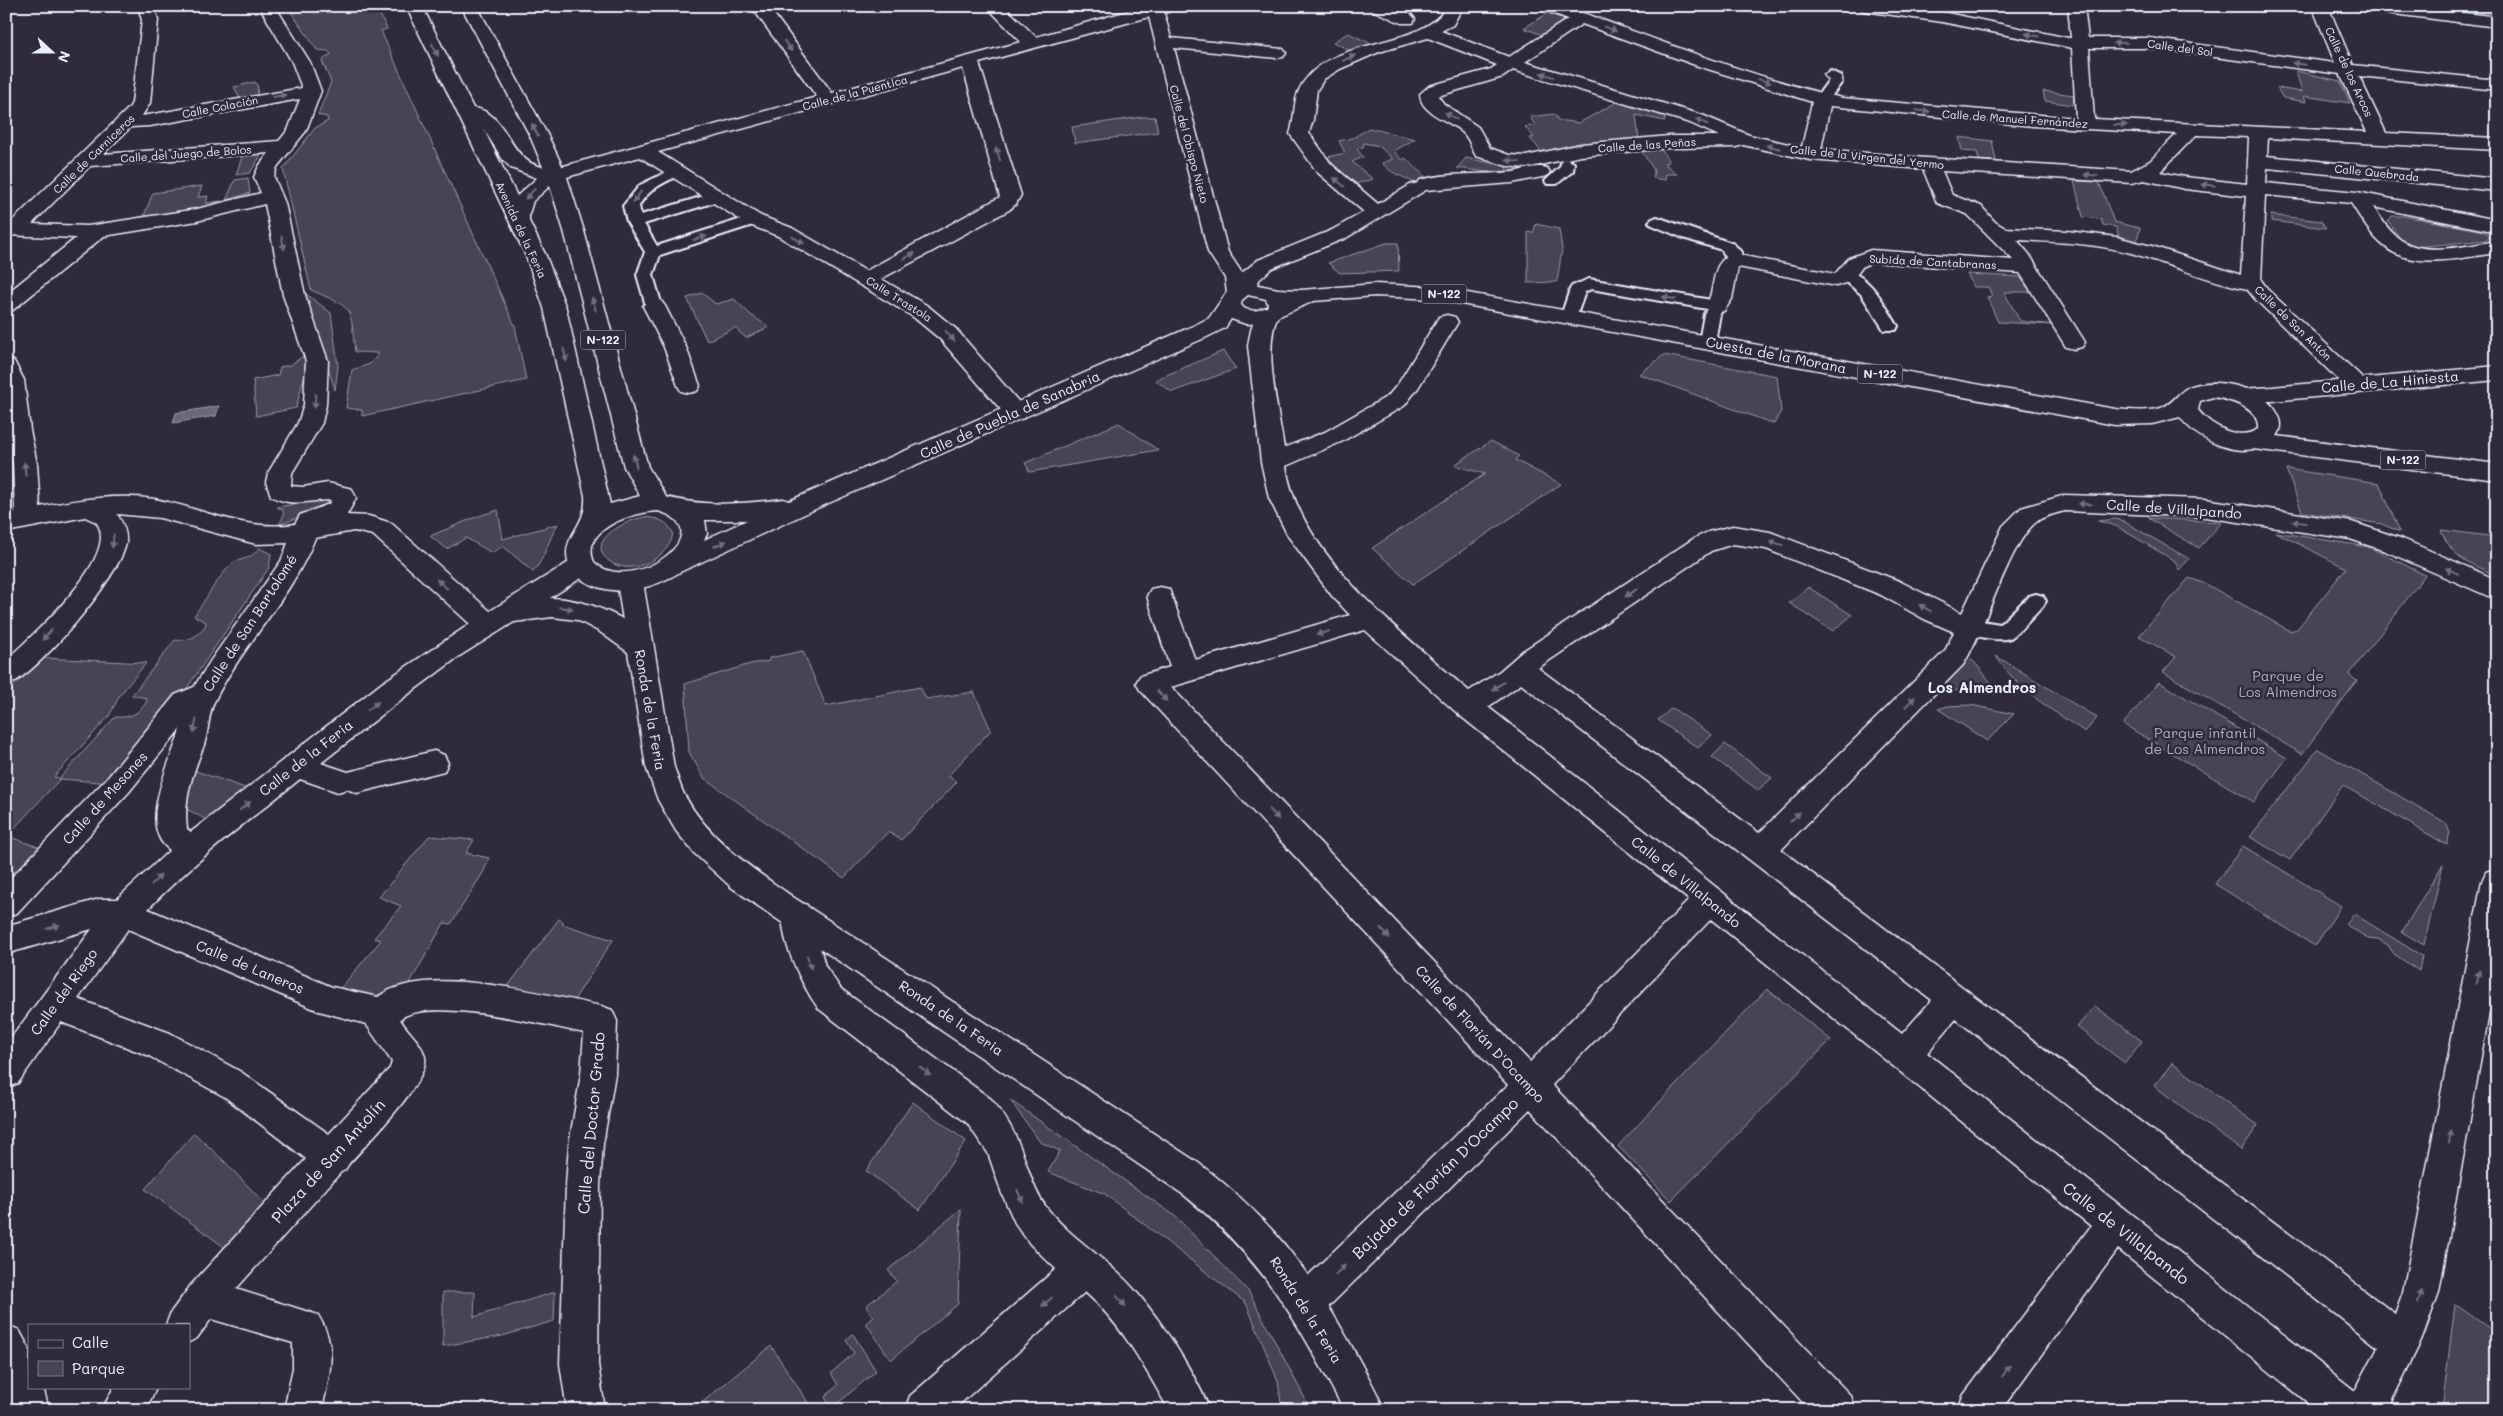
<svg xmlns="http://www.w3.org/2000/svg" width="2503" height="1416" viewBox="0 0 2503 1416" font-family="Mali,sans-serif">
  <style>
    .green { fill: #464455; stroke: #979aa6 }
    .water { fill: #696978; stroke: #9c9fab }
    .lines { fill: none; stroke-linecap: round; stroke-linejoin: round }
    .lane-casing { stroke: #e8f1f8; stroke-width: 4 }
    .street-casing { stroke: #e8f1f8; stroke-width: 3 }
    .secondary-casing { stroke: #e8f1f8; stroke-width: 3 }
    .highway-casing { stroke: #e8f1f8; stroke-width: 3 }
    .lane { fill: #2f2a3d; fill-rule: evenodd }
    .street { fill: #2f2a3d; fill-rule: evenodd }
    .secondary { fill: #2f2a3d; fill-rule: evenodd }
    .highway { fill: #2f2a3d; fill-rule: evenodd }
    .oneway { fill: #70707e }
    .labels { text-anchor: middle; stroke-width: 5; stroke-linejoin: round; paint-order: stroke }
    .far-street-label { font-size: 11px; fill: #e8f1f8; stroke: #2f2a3d }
    .shield { fill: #2f2a3d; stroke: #b0b5c0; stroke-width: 1 }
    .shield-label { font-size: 12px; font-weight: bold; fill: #e8f1f8 }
    .street-label { font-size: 14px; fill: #e8f1f8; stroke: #2f2a3d }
    .park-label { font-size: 14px; fill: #afb4bf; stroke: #2f2a3d }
    .neighbourhood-label { font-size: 15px; font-weight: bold; fill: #e8f1f8; stroke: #2f2a3d }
    .near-street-label { font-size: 16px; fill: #e8f1f8; stroke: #2f2a3d }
  </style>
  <rect width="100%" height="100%" fill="#2f2a3d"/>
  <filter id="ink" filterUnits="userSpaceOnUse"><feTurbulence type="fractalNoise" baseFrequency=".02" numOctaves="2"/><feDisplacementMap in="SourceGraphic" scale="10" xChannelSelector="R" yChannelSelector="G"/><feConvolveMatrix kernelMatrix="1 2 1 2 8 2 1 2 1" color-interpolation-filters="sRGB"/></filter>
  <g filter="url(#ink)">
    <path class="green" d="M287 6H376L387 29 381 31 515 326 526 380 362 416V410L346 408 352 370 370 364 377 356V353L355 352C350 305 355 309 311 290L283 169 315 128 328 121 327 117 318 115 331 82 322 61 331 54 328 51 317 50Z
      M2403 6 2497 7V18Z
      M1548 13 1569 22 1545 36 1524 28Z
      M1348 33 1372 44 1353 52 1333 42Z
      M2296 71 2340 81 2350 103 2304 96 2306 102 2283 98 2277 88 2302 92Z
      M255 82 258 87 257 96 240 99 234 87Z
      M2043 91 2074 95 2073 105 2045 101Z
      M1617 102 1665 116V121L1636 115 1639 140 1544 155 1530 138 1534 137 1525 127 1535 125 1530 117 1554 114 1558 120 1579 123Z
      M1142 117H1155L1158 132 1075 143 1072 127Z
      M1369 128 1415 139 1394 151 1402 160 1405 158 1428 179 1416 184C1402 175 1394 176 1382 163L1393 159 1379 146 1364 143 1363 147 1357 149 1363 157 1352 162 1373 179 1355 184 1336 168 1328 157 1345 153 1339 141 1353 138Z
      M1959 137 1992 141 1996 161 1979 160 1977 152 1962 151Z
      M1660 147 1669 162 1664 163 1677 174H1666L1665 180 1653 178 1654 170 1640 149Z
      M263 152 250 173 236 175 243 154Z
      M1466 158 1506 166 1507 170H1526L1487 172 1457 168Z
      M248 178 250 193 226 200 235 180Z
      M2074 181 2099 182 2114 222 2140 228 2136 244 2120 241 2116 227 2103 225 2101 219 2083 217Z
      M202 186 198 197 208 196 206 203 221 201 191 212 143 218 153 193Z
      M2271 215 2321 221 2326 228 2271 221Z
      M2392 216H2404L2479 230 2487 233 2490 237 2486 240 2416 247 2402 241 2388 221Z
      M1536 224 1559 229 1562 249 1557 282 1528 283V232L1533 233Z
      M1386 243H1398L1399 271 1340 273 1328 263Z
      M1967 274 2020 277 2031 292H2004L2020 321 2053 325 1998 322 1987 297 1992 296 1988 287H1974Z
      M305 293 331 313 338 366 335 390Z
      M702 293 716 304 734 299 751 315 769 327 746 338 735 328 707 341 687 298Z
      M1223 351 1236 369 1172 392 1155 380Z
      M1664 355 1777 376 1781 411 1774 424 1639 374Z
      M302 357 309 358 296 408 256 416 253 380 278 375 280 367 290 365Z
      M1119 423 1158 450 1030 472 1025 463Z
      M1491 441 1519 456 1515 460 1561 484 1413 584 1372 548 1485 474 1454 465Z
      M2286 469 2379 483 2400 532 2382 524 2302 512Z
      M322 500 327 502 324 507C319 509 280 525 278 525 282 520 284 517 283 510L277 507Z
      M498 510 503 539 558 524C548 539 546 558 533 572L503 546 492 553 466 538 447 549 430 536 476 517Z
      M644 517C657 518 667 520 673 533 670 558 631 578 609 561 583 540 628 520 644 517Z
      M2148 518 2222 522 2199 548Z
      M2115 519 2123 521 2189 559 2179 570 2175 561 2116 526 2098 521Z
      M2441 530 2497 537V576C2470 563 2453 560 2441 530Z
      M2275 532 2369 547 2425 575 2349 675 2357 681 2302 754 2163 672 2176 657 2139 636 2189 578 2206 584 2290 631 2297 629 2346 568Z
      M259 548 271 554 269 568 176 704 113 783 60 779 7 836 47 850 6 894V693L43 658 146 663 120 695 109 716 54 777 60 778 115 717C130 718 139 714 147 701L146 698 132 695 175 640C187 642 204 635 206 622L194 616C204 602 220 574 232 564 240 557 249 562 259 548Z
      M1808 587 1852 615 1833 631 1789 603Z
      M803 651 826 706 920 687 926 699 974 692 991 730 948 776 957 782 901 840 888 832 844 878 704 778 689 752 685 684 750 664 769 661V658Z
      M1996 656 2097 718 2085 732C2051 709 2018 691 1996 656Z
      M1966 659 1972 660 1975 663 1998 691 1997 694 1950 690 1944 688 1943 684Z
      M2159 682 2287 758 2254 802 2123 724Z
      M1971 705 2014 714 1987 741 1938 709 1948 706Z
      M1672 708 1712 735 1698 748 1658 720Z
      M1725 744 1772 778 1758 790 1712 757Z
      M2318 749 2446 823 2450 833 2447 845 2343 785 2290 860 2250 837Z
      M190 769 251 790 210 822 183 807Z
      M429 836 474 840 466 853 489 858 484 871 451 924 444 923 407 988 366 998 334 996 381 940 374 938 401 906 379 897Z
      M2243 846 2341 906 2315 946 2215 884Z
      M2443 864 2424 945 2402 932Z
      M2354 914 2422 956 2419 971 2394 954 2388 945 2378 939 2368 938 2346 925Z
      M559 919 563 921 562 924 613 940 572 1003 502 994Z
      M1767 989 1831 1040 1671 1201 1618 1146Z
      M2095 1006 2142 1041 2125 1063 2077 1027Z
      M2172 1063 2258 1125 2241 1150 2154 1086Z
      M1010 1100 1175 1216 1249 1292 1311 1410H1282L1278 1381 1246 1303 1105 1194 1048 1172 1060 1151 1040 1142Z
      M913 1102 966 1141 920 1210 866 1171Z
      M194 1133 224 1161 268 1207 227 1249 145 1189Z
      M961 1209 958 1304 891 1360 866 1323 874 1317 866 1306 897 1281 888 1270Z
      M443 1292H475L474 1317 555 1292 554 1321 502 1336 443 1346Z
      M2455 1304 2497 1334V1410H2442Z
      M853 1334 876 1371 831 1409 825 1397 838 1385 831 1373 854 1353 846 1340Z
      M771 1346 813 1410H693Z"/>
    <path class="water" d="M219 406 216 416 173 423 176 413Z"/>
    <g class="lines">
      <g class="lane-casing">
        <path id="lane" d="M1831 71 1841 76 1842 82 1827 102H1817L1815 99 1829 80 1824 75Z
          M1567 159 1574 163 1573 171 1557 184H1547L1545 181 1560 167 1562 160Z
          M677 167 684 171 682 174C665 182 648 189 639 206L641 215 717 192 725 197 722 200 644 224 657 246 754 215 762 220 759 223 660 255 653 275 662 306 660 310H648L646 306 637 275 645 252 627 222 623 206 640 185Z
          M1657 217 1734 244 1741 252 1742 260 1740 263H1728L1722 250 1683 238 1652 225 1649 222 1652 219Z
          M1847 271C1872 277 1885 306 1898 326L1896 330H1884L1861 294 1839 276 1841 273Z
          M1589 279 1723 302 1725 306 1720 314 1715 342 1713 346H1701L1699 342 1704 314 1707 309 1591 289 1585 292 1575 320H1563L1561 316 1570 289 1572 286Z
          M2036 594 2043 596 2046 601 2043 606C2033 616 2023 629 2012 637 2003 643 1972 636 1962 632L1959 627 1962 622 1969 619 2000 624 2029 596Z"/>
      </g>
      <g class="street-casing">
        <path id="street" d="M138 6H154L158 20 150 103 142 116 302 88 292 62 259 6H275L310 62 321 91 306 131 277 167 274 177 285 203 305 295 328 361 326 405 322 423 292 473 291 486 303 487 328 483 352 489 356 498 347 515 369 516 391 523 490 611 574 559 583 556 592 559 596 565 592 571 550 598C582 598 636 617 651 646L647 653 638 656 629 653 600 632 577 620 552 617 514 622 461 655 402 699 321 763 348 772 434 751 444 755 448 763 444 771 357 793 347 789 338 792 300 779C248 821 194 861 148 909L332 987 378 997C425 962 546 995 601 1006L612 1010 617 1021 615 1074 603 1144 600 1185 598 1364 605 1410H567L560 1364 566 1185 569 1144 581 1074 584 1033C546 1025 429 996 400 1019 407 1032 422 1042 425 1057 430 1081 365 1145 348 1165L345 1170 341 1172 236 1289 318 1315C339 1349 329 1374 322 1410H284L293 1368V1343L211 1319 197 1338 189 1342V1325H166L171 1312 191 1285 306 1159 225 1097 147 1055 61 1022 18 1083 6 1088V1045L92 929 6 954V926L99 899H117L170 850C135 826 173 759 180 729L129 792 17 913 6 917V883L109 776 175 695 194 687 211 660 281 561 288 543 256 544 160 518 117 514C123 523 127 532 126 543 121 575 36 677 6 686V660C30 638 123 555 96 522L85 517 6 532V514L15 512 13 464 6 428V359L14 361 24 380 30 430 37 464 40 507C76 500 116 493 154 499 202 508 245 532 295 524L300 515 329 504 331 500C309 500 292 508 271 496L266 482 268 473 298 423 304 405 306 361 283 295 265 204 197 221 104 236 13 310 6 311V294L76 238 6 235V223H10L129 108 132 103 142 20ZM300 99 288 130 279 141 103 154 131 127 150 126ZM269 153 259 166 254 177 261 193 197 209 88 226 32 224 90 166ZM354 531 373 535 470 624 382 683 191 832 187 829C183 799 193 773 204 745 209 731 208 713 215 700 244 643 292 597 315 538ZM128 929 319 1011 366 1024 392 1062 390 1068 329 1134 241 1072 170 1033 78 999Z
          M751 6H768L832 93 1021 42 986 6H1004L1036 37 1146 6H1178L1176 9 1164 13 1171 38 1283 49 1286 53 1283 57 1277 58 1174 48 1228 252 1242 273 1258 260 1332 230 1364 212 1317 172 1290 134C1295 119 1293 102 1299 90 1327 33 1422 52 1447 6H1463L1453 25 1441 31 1509 57 1568 19 1542 9 1540 6H1564C1656 39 1747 76 1842 98L2076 118 2072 48 1942 22 1864 11 1856 6H1901L1942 12 2068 38H2071L2068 6H2084L2088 38H2148L2335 63 2312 6H2328L2353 65 2497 80V90L2359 76 2386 133 2497 138V150L2268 138 2267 156 2497 179V191L2267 168 2266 183 2357 192 2497 220V232L2373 207C2381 218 2389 232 2401 240 2426 257 2469 245 2497 241V253C2463 257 2413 271 2384 246 2370 235 2361 218 2351 203L2265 195 2261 280 2269 291 2365 380 2368 385 2365 390 2357 392 2349 390 2255 299 2247 289C2207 281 2170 264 2131 253 2094 243 2055 242 2017 240L2029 254 2085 342 2082 347 2074 349 2066 347 2020 273 1873 262 1863 266 1852 281 1836 286 1738 267 1732 299 1724 311 1717 312 1710 311 1706 306C1717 288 1709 260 1734 254L1835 274 1849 258 1871 250 2013 260 1967 214 1937 203 1923 169 1810 160 1743 145 1736 147 1669 148 1581 156 1526 168 1507 166 1476 156C1472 150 1470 141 1465 135 1454 121 1420 115 1420 94L1429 86 1491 69 1497 65 1428 38 1379 52 1340 69 1324 79 1317 90 1313 120 1309 133 1331 164 1378 204 1410 185 1418 183 1420 180C1451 172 1482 175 1513 172 1524 170 1536 165 1547 168L1550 172 1547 176 1512 183 1426 190 1346 238 1272 268 1259 280 1255 290 1247 292 1244 297 1237 299 1230 297 1227 293 1225 278 1208 252 1149 17 979 63 1021 195 1016 204 1009 210 881 279 928 306 956 329 1024 408 1027 413 1024 418 1016 420 1008 418 940 339 912 316 778 236 747 224 640 157 556 180 549 178 546 174 549 170 817 97ZM1582 24 1695 65 1812 102 1802 147 1749 135 1702 115 1525 62ZM2089 48H2148L2340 74 2367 132 2094 119ZM963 68 1000 197 866 271 792 228 761 216 658 152ZM1513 70 1690 123 1719 136H1669L1581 144 1526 156 1509 155 1490 148 1478 127 1444 104 1438 96 1503 77ZM1830 106 2033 126 2177 134 2150 161 2131 171 1912 157 1821 149ZM2196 135 2249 137 2247 184 2185 177 2160 172ZM1942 171 2131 183 2144 180 2185 189 2246 196 2241 275 2155 247 2117 237 2067 231 2005 228 1995 222 1981 206 1952 195Z
          M1368 6C1383 6 1406 5 1415 19L1413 23H1401L1370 9Z
          M2362 6H2411L2497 17V27L2370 11Z
          M654 300 661 301 665 306 686 347 700 386 697 391 689 393 681 391 678 386 664 347 643 306 647 301Z
          M1267 309 1275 311 1278 316C1262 348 1279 412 1284 448L1325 432 1388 396 1398 384 1439 317 1447 315 1455 317 1458 322 1418 388 1404 406 1341 442 1286 466C1298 555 1405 635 1469 691L1500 671 1523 651 1693 539 1708 532 1733 526 1770 532 1899 581 1962 613 2003 526 2021 508 2065 495 2205 499 2352 522 2403 539 2497 580V600L2385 551 2350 539 2205 517 2065 511C2057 513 2047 515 2039 520 2010 538 1985 632 1963 665L1781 850 2395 1314 2403 1292 2482 881 2486 872 2497 868V968L2439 1292 2422 1339 2387 1410H2317L2118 1249 2001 1410H1958L1963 1396 2091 1226 1711 919 1552 1085 1851 1396 1856 1410H1810L1530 1109 1318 1317 1305 1322 1292 1317 1287 1304 1292 1291 1508 1085 1140 690 1136 683 1140 676 1170 667 1147 596 1151 589 1160 587 1169 589 1195 660 1350 615 1332 596 1288 536 1269 498 1261 462 1248 346C1250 333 1252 323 1259 311ZM1733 544 1766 549 1881 595 1924 619 1954 632 1945 651 1759 833 1538 668 1711 551ZM1365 630 1458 714 1689 900 1530 1062 1171 687ZM1521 684 1932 1000 1902 1034 1488 707ZM1956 1019 2378 1347 2355 1391 1927 1053Z
          M796 901 807 905 813 921 825 966 841 989 991 1099C1006 1116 1016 1134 1023 1155 1030 1173 1034 1191 1046 1207 1067 1234 1095 1251 1119 1274 1151 1303 1193 1369 1210 1410H1169C1145 1368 1122 1324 1085 1292L953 1410H905L910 1396 1056 1269 1030 1244 1015 1223 1002 1194 988 1153 967 1123 819 1009C803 988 774 930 785 905Z
          M6 1324 19 1330 29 1348V1387H43L49 1410H11L6 1393Z
          M114 1387H157L145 1410H102Z"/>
      </g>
      <g class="secondary-casing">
        <path id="secondary" d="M2497 366V380L2272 401 2235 402 2227 400 2224 395 2227 390 2272 387Z
          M630 573 639 575 643 582 674 767C678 777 680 787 685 796 709 840 753 869 793 897L1197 1162C1268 1215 1308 1268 1351 1345 1362 1366 1375 1387 1384 1410H1344C1297 1321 1264 1260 1184 1195L771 915 731 887 695 854 676 831 658 800 646 767 617 582 621 575Z"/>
      </g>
      <g class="highway-casing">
        <path id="highway" d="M406 6H422L473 108C508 111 508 162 543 167L530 136 461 6H477L548 136 566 174 584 231 648 467 666 497C705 507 744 504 783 499L789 501 1191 327 1209 318 1229 289 1248 283 1278 289 1301 290 1375 284 1434 287 2115 409C2130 410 2147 412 2161 408 2174 403 2178 392 2189 387 2214 377 2257 386 2274 408 2281 418 2284 426 2277 436L2497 464V480L2253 449C2228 454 2194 437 2180 417L2152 424 2115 425 1434 299 1375 296 1314 301 1264 323 1246 324 1231 319 1225 328 1207 337 822 506 680 572C667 580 653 586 637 589 613 595 567 585 567 553 567 533 587 524 585 496L544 308 526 256ZM483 128 503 160 511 168 537 178 517 196ZM550 186 564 231 624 467 640 496 610 504 566 308 546 256 529 221V214L533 201ZM1248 295 1266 299 1268 304 1267 307 1255 311 1245 309 1241 305 1242 300ZM2213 397C2230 400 2260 407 2258 429 2239 442 2211 426 2198 410L2200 401ZM658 511C725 530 631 598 594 562 579 528 635 512 658 511ZM705 520H747L704 540 707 534Z"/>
      </g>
      <use href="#lane" class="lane"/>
      <use href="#street" class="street"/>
      <use href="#secondary" class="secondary"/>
      <use href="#highway" class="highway"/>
    </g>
    <defs><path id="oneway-solid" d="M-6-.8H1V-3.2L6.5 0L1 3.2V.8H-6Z" transform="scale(1.25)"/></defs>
    <g class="oneway">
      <use href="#oneway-solid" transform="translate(1610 29) rotate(20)"/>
      <use href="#oneway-solid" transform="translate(2032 35) rotate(-168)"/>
      <use href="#oneway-solid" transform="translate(2120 43) rotate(179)"/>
      <use href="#oneway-solid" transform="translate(788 46) rotate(54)"/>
      <use href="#oneway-solid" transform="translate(435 50) rotate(64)"/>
      <use href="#oneway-solid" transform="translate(1349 58) rotate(-24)"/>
      <use href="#oneway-solid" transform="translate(2299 64) rotate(-172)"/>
      <use href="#oneway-solid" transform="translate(1547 75) rotate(-163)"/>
      <use href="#oneway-solid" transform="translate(1764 81) rotate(17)"/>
      <use href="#oneway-solid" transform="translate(279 96) rotate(-9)"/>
      <use href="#oneway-solid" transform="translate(1923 111) rotate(5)"/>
      <use href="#oneway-solid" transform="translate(1451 116) rotate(-148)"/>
      <use href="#oneway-solid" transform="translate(1702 122) rotate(-157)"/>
      <use href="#oneway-solid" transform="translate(2120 125) rotate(2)"/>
      <use href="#oneway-solid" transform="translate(535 130) rotate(-118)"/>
      <use href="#oneway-solid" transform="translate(1773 147) rotate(-167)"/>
      <use href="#oneway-solid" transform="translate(998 154) rotate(-107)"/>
      <use href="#oneway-solid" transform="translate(1513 161) rotate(-171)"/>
      <use href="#oneway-solid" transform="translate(2091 175) rotate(-176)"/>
      <use href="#oneway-solid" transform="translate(1339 182) rotate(-141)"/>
      <use href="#oneway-solid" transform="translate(2208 185) rotate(-174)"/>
      <use href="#oneway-solid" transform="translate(530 194) rotate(133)"/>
      <use href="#oneway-solid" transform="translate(637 197) rotate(125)"/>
      <use href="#oneway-solid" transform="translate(700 238) rotate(-17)"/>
      <use href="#oneway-solid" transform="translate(798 240) rotate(30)"/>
      <use href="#oneway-solid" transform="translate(283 243) rotate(78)"/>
      <use href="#oneway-solid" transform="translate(909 256) rotate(-28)"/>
      <use href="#oneway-solid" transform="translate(1669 298) rotate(-169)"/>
      <use href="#oneway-solid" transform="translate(594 304) rotate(-105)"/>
      <use href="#oneway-solid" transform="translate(950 336) rotate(49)"/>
      <use href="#oneway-solid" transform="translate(565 355) rotate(77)"/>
      <use href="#oneway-solid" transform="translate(315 401) rotate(95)"/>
      <use href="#oneway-solid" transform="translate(635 461) rotate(-105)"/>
      <use href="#oneway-solid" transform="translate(25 469) rotate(-95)"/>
      <use href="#oneway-solid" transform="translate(2085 504) rotate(-178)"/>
      <use href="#oneway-solid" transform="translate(2299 522) rotate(-171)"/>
      <use href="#oneway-solid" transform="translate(113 541) rotate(96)"/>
      <use href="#oneway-solid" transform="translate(1776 543) rotate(-162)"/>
      <use href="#oneway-solid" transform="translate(720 544) rotate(-23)"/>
      <use href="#oneway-solid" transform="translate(2452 571) rotate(-156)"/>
      <use href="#oneway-solid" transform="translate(442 584) rotate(-138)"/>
      <use href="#oneway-solid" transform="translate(1631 593) rotate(147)"/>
      <use href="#oneway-solid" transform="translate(566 608) rotate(6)"/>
      <use href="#oneway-solid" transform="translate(1925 608) rotate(-151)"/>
      <use href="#oneway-solid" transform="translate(1323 633) rotate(164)"/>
      <use href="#oneway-solid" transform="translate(47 635) rotate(133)"/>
      <use href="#oneway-solid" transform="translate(1498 686) rotate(146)"/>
      <use href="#oneway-solid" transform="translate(1162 696) rotate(47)"/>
      <use href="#oneway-solid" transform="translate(1910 702) rotate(-45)"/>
      <use href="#oneway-solid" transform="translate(373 706) rotate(-38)"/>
      <use href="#oneway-solid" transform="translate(195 726) rotate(102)"/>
      <use href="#oneway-solid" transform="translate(245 806) rotate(-38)"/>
      <use href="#oneway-solid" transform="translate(1274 814) rotate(47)"/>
      <use href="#oneway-solid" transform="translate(1795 817) rotate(-44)"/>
      <use href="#oneway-solid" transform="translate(156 880) rotate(-44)"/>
      <use href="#oneway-solid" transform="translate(53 927) rotate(-16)"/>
      <use href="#oneway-solid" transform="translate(1385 933) rotate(47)"/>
      <use href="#oneway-solid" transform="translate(809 962) rotate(73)"/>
      <use href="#oneway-solid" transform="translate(2478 977) rotate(-79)"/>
      <use href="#oneway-solid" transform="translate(925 1071) rotate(37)"/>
      <use href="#oneway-solid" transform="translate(2450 1137) rotate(-80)"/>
      <use href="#oneway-solid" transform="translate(1020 1196) rotate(66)"/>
      <use href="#oneway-solid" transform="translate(1340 1270) rotate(-43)"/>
      <use href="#oneway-solid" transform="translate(2420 1297) rotate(-73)"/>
      <use href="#oneway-solid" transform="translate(1121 1301) rotate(49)"/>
      <use href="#oneway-solid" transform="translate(1047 1302) rotate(139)"/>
      <use href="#oneway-solid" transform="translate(2006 1371) rotate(-54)"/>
    </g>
  </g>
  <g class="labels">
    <g class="far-street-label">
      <text transform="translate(2180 48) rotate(8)" y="4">Calle del Sol</text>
      <text transform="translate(2349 72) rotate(65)" y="4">Calle de los Arcos</text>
      <text transform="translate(855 93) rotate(-15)" y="4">Calle de la Puentica</text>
      <text transform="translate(220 107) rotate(-11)" y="4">Calle Colación</text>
      <text transform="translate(2015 119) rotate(4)" y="4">Calle de Manuel Fernández</text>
      <text transform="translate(1189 144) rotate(75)" y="4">Calle del Obispo Nieto</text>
      <text transform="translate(1647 145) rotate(-4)" y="4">Calle de las Peñas</text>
      <text transform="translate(94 154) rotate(-44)" y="4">Calle de Carniceros</text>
      <text transform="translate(186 154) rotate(-4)" y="4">Calle del Juego de Bolos</text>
      <text transform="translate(1867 157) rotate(6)" y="4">Calle de la Virgen del Yermo</text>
      <text transform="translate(2377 173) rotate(6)" y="4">Calle Quebrada</text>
      <text transform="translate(521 230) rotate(65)" y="4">Avenida de la Feria</text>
      <text transform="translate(1933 262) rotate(3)" y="4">Subida de Cantabranas</text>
      <text transform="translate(899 299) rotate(32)" y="4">Calle Trastola</text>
      <text transform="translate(2293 323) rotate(44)" y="4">Calle de San Antón</text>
    </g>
    <g class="shield">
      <rect x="1421.5" y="284.5" width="45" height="19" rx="4"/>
      <rect x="580.5" y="330.5" width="45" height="19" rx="4"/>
      <rect x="1857.5" y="364.5" width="45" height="19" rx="4"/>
      <rect x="2380.5" y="450.5" width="45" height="19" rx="4"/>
    </g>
    <g class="shield-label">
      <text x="1444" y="298">N-122</text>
      <text x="603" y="344">N-122</text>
      <text x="1880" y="378">N-122</text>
      <text x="2403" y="464">N-122</text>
    </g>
    <g class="street-label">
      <text transform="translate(1776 355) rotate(11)" y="5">Cuesta de la Morana</text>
      <text transform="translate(2390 382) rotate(-5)" y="5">Calle de La Hiniesta</text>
      <text transform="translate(1010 415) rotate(-24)" y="5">Calle de Puebla de Sanabria</text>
      <text transform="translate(2174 509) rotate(4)" y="5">Calle de Villalpando</text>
      <text transform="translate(250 623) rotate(-57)" y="5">Calle de San Bartolomé</text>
      <text transform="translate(650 710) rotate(80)" y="5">Ronda de la Feria</text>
      <text transform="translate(306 758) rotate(-38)" y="5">Calle de la Feria</text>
      <text transform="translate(105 798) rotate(-48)" y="5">Calle de Mesones</text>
      <text transform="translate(1686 882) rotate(39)" y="5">Calle de Villalpando</text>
      <text transform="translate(250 967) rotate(23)" y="5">Calle de Laneros</text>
      <text transform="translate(64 992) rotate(-54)" y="5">Calle del Riego</text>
      <text transform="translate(951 1018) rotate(34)" y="5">Ronda de la Feria</text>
      <text transform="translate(1480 1034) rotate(47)" y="5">Calle de Florián D'Ocampo</text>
      <text transform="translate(1306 1310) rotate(58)" y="5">Ronda de la Feria</text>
    </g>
    <g class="park-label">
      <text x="2288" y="681">Parque de<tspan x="2288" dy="16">Los Almendros</tspan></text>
      <text x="2205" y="738">Parque infantil<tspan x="2205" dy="16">de Los Almendros</tspan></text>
    </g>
    <g class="neighbourhood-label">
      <text x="1982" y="693">Los Almendros</text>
    </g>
    <g class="near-street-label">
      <text transform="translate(591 1123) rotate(-85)" y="6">Calle del Doctor Grado</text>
      <text transform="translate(328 1161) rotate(-48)" y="6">Plaza de San Antolín</text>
      <text transform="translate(1435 1178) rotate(-44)" y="6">Bajada de Florián D'Ocampo</text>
      <text transform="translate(2126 1233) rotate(38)" y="6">Calle de Villalpando</text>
    </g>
  </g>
  <rect width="2503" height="1416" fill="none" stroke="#2f2a3d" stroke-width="25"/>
  <rect x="12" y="12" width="2478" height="1391" fill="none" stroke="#e8f1f8" stroke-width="2" filter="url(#ink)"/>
  <rect x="28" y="1324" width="162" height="65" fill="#2f2a3d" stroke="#797a88"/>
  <rect x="38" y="1340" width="25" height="8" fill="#2f2a3d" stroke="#797a88"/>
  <text x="72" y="1348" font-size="15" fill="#e8f1f8">Calle</text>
  <rect x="38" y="1361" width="25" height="15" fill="#464455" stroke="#797a88"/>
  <text x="72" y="1374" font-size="15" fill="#e8f1f8">Parque</text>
  <g transform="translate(52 52) rotate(111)" stroke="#2f2a3d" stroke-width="4" paint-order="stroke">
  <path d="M0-4L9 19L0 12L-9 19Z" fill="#e8f1f8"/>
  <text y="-8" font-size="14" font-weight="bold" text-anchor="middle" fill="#e8f1f8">N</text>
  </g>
</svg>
